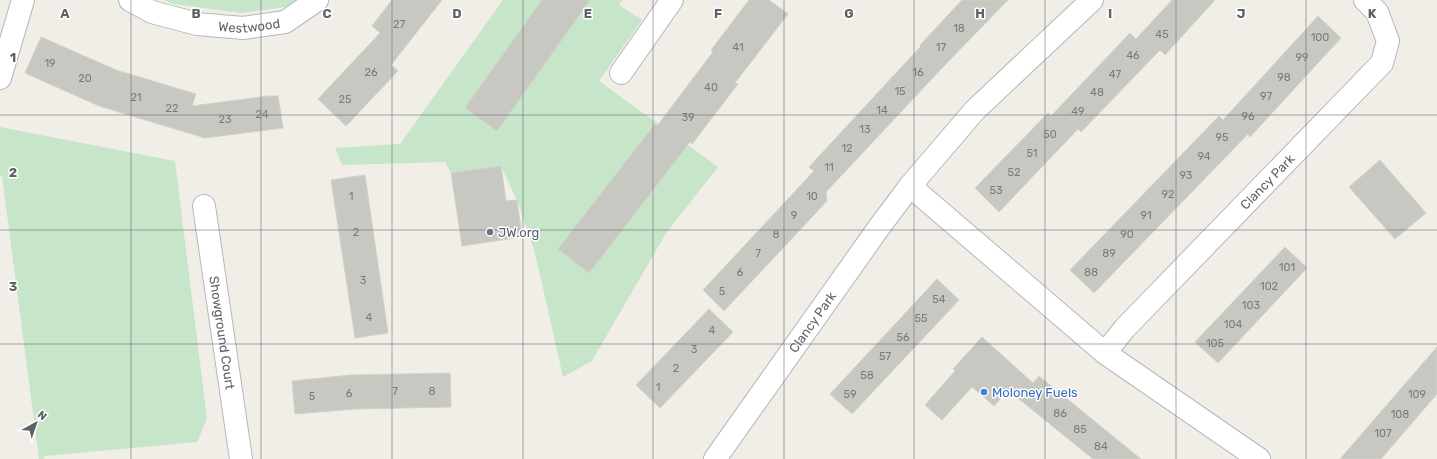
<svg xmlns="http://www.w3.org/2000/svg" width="1437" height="459" viewBox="0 0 1437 459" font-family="Rubik,sans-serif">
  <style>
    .green { fill: #c6e5c9 }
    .building { fill: #c8c8c2; stroke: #d4d1c6 }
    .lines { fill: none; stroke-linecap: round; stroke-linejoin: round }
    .minor-casing { stroke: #b4b7bb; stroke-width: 24 }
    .minor { stroke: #fff; stroke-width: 22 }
    .grid { fill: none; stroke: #5f6266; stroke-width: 1; stroke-opacity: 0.55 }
    .worship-dot { fill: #6b7280; stroke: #fff; stroke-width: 1.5 }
    .shop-dot { fill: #3f7fe0; stroke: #fff; stroke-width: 1.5 }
    .labels { text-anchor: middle; stroke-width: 3; stroke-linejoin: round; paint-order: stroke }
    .number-label { font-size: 11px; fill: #797c7d }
    .street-label { font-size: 13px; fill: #5f6266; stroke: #fff }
    .worship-label { font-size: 13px; fill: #5b616d; stroke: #fff; text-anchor: start }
    .shop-label { font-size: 13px; fill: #366cbe; stroke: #fff; text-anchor: start }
    .grid-label { font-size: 13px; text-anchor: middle; font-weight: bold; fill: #5f6266; stroke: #fff; stroke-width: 3; stroke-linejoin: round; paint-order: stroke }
  </style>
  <rect width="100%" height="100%" fill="#f0eee7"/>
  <path class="green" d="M164 0H298L285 7 241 13 173 4Z
    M503 0H622L619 5 642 20 599 81 718 167 666 233 592 361 563 377 535 253 517 200 501 166 451 173 445 162 342 165 335 148 400 144Z
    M0 127 175 161 207 419 197 442 45 456 43 459H39L2 176H0Z"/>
  <path class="building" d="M392 0H442L391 65 398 71 346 126 318 99 380 33 372 26Z
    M542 0H590L497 131 465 108Z
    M749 0H769L788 14 735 83 738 84 692 144 690 142 589 273 558 249 655 124 657 126 713 52 711 50Z
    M962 0H1008L943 67 826 192 827 201 724 311 703 290 814 171 809 167 921 46 920 45Z
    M1172 0H1215L1165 55 1160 50 1081 132 1078 129 999 212 975 188 1048 113 1051 116 1130 33 1136 39Z
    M1318 16 1341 38 1250 137 1248 134 1094 293 1070 270 1219 116 1223 120Z
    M41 37 116 70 196 94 192 106 268 96H278L283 128 205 138 99 106 25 73Z
    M1380 160 1426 213 1395 239 1349 187Z
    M501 166 506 201 517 200 522 237 462 246 451 173Z
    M365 175 388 333 355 338 331 180Z
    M1285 247 1307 268 1218 363 1195 342Z
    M937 279 959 300 852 414 830 394Z
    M709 309 733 332 660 408 636 385Z
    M982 337 1033 383 1039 376 1141 459H1093L1008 390 994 406 972 387 942 420 925 405 955 371 953 369Z
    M1437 347V394L1381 459H1340Z
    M450 373 451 407 355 409 295 414 292 381 351 375Z"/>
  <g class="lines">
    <g class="minor-casing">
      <g id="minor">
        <path id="s1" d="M130 0 152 12 197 24 243 28 285 22 317 0"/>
        <path d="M621 73 672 0"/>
        <path d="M0 78 23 0"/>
        <path d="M910 186 1105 353 1259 459"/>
        <path id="s2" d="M204 206 241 459"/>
        <path id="s3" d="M1105 353 1125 328 1382 63 1388 41 1377 12 1365 0"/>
        <path id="s4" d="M715 459 880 226 910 186 975 110 1092 0"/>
      </g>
    </g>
    <use href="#minor" class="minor"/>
  </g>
  <path class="grid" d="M131 0V459M261 0V459M392 0V459M523 0V459M653 0V459M784 0V459M914 0V459M1045 0V459M1176 0V459M1306 0V459M0 115H1437M0 230H1437M0 344H1437"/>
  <circle class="worship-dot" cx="490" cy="232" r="4"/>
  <circle class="shop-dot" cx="984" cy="392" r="4"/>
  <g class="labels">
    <g class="number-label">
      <text x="399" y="28">27</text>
      <text x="959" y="32">18</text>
      <text x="1162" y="38">45</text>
      <text x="1320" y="41">100</text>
      <text x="738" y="51">41</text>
      <text x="941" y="51">17</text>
      <text x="1133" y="59">46</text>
      <text x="1302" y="61">99</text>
      <text x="50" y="67">19</text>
      <text x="371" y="76">26</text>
      <text x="918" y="76">16</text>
      <text x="1115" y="78">47</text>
      <text x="1284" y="81">98</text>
      <text x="85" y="82">20</text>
      <text x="711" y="91">40</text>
      <text x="900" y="95">15</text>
      <text x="1097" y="96">48</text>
      <text x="1266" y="100">97</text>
      <text x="136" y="101">21</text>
      <text x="345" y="103">25</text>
      <text x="172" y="112">22</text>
      <text x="882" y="114">14</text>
      <text x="1078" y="115">49</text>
      <text x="262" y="118">24</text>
      <text x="1248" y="120">96</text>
      <text x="688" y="121">39</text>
      <text x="225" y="123">23</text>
      <text x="865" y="133">13</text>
      <text x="1050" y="138">50</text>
      <text x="1222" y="141">95</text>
      <text x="847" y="152">12</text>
      <text x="1032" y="157">51</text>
      <text x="1204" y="160">94</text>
      <text x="829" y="171">11</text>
      <text x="1014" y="176">52</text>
      <text x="1186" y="179">93</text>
      <text x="996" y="194">53</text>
      <text x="1168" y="198">92</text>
      <text x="351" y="200">1</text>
      <text x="812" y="200">10</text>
      <text x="794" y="219">9</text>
      <text x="1146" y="219">91</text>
      <text x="356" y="236">2</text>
      <text x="776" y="238">8</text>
      <text x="1127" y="238">90</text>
      <text x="758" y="257">7</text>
      <text x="1109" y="257">89</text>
      <text x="1287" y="271">101</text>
      <text x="740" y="276">6</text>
      <text x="1091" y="276">88</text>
      <text x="363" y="284">3</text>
      <text x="1269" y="290">102</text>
      <text x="722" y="295">5</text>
      <text x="939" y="303">54</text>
      <text x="1251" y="309">103</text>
      <text x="369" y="321">4</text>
      <text x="921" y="322">55</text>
      <text x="1233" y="328">104</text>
      <text x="712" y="334">4</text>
      <text x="903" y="341">56</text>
      <text x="1215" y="347">105</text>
      <text x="694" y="353">3</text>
      <text x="885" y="360">57</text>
      <text x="676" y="372">2</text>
      <text x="867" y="379">58</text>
      <text x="658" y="391">1</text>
      <text x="395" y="395">7</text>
      <text x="432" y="395">8</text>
      <text x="349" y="397">6</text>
      <text x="850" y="398">59</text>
      <text x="1417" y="398">109</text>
      <text x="312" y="400">5</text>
      <text x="1060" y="417">86</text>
      <text x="1400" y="418">108</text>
      <text x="1080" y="433">85</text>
      <text x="1383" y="437">107</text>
      <text x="1101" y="450">84</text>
    </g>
    <g class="street-label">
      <text dy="5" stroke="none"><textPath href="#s1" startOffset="124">Westwood</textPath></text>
      <text dy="5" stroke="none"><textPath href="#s3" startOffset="236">Clancy Park</textPath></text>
      <text dy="5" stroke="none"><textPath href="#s4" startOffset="168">Clancy Park</textPath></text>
      <text dy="5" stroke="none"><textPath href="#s2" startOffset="128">Showground Court</textPath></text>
    </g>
    <g class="worship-label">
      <text x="498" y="237">JW.org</text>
    </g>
    <g class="shop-label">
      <text x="992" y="397">Moloney Fuels</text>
    </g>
  </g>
  <g class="grid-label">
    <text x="65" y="18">A</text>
    <text x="196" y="18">B</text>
    <text x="327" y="18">C</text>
    <text x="457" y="18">D</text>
    <text x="588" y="18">E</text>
    <text x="718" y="18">F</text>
    <text x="849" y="18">G</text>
    <text x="980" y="18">H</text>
    <text x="1110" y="18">I</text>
    <text x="1241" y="18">J</text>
    <text x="1372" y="18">K</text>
    <text x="13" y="62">1</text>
    <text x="13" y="177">2</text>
    <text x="13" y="291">3</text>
  </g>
  <g transform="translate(36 423) rotate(40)" stroke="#ffffff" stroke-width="3" paint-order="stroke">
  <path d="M0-3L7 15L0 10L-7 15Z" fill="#5f6266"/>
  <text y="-6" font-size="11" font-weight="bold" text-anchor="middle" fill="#5f6266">N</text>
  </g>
</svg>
